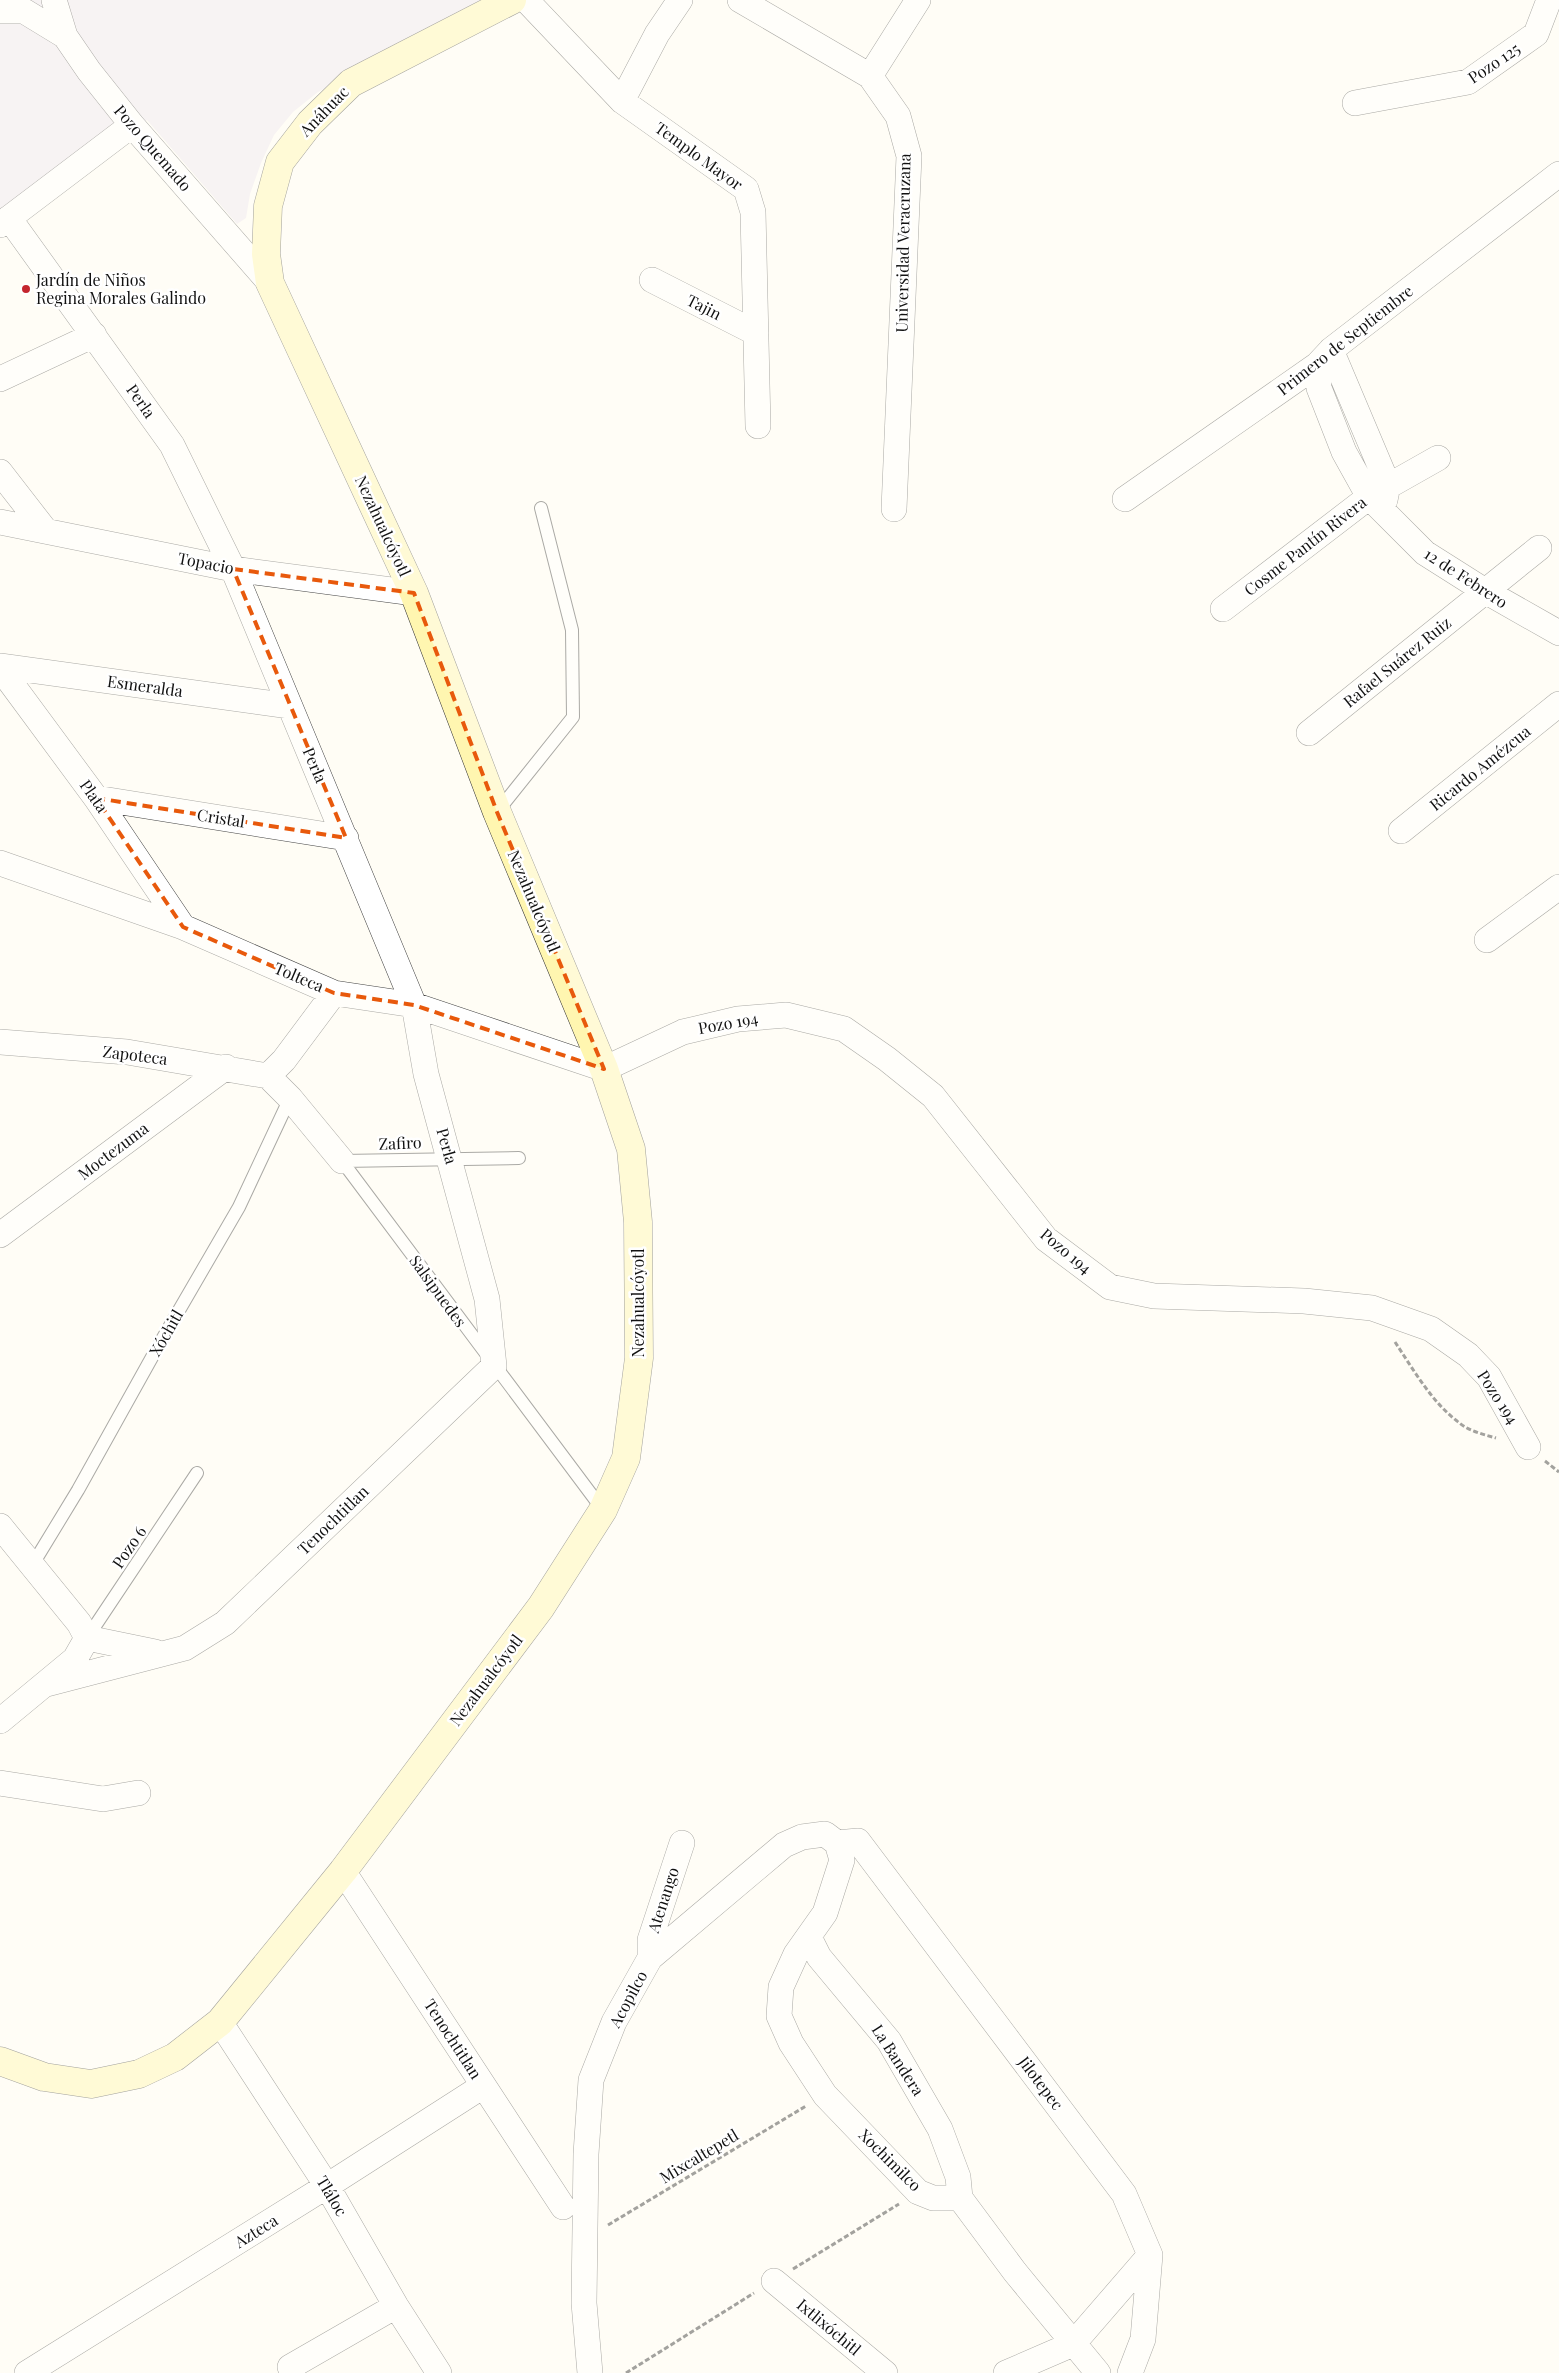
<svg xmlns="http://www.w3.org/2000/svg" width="1559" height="2373" viewBox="0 0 1559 2373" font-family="'Playfair Display',serif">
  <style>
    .industrial { fill: #eee6ef }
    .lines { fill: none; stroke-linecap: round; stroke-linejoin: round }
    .lane-casing { stroke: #444; stroke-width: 14 }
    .street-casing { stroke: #444; stroke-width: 26 }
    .secondary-casing { stroke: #333; stroke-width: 29 }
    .path { stroke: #333; stroke-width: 3; stroke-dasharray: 5 2.5; stroke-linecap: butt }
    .lane { stroke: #fff; stroke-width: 12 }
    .street { stroke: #fff; stroke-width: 25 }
    .secondary { stroke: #fff6b0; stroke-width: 28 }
    .marked { fill: none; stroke: #e8590c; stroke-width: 4; stroke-dasharray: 10 6; stroke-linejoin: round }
    .poi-dot { fill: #c4262e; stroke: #fff; stroke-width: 2 }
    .labels { text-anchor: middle; stroke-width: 5; stroke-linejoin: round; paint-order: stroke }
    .street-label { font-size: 16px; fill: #111; stroke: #fff }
    .poi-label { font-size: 16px; fill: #111; stroke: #fff; text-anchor: start }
  </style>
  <rect width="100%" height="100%" fill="#fffdf5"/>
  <path class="industrial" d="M0 0H493L318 92 293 112 274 135 261 163 250 194 246 218 237 224 147 120 114 140 0 223Z"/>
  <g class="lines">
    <g class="lane-casing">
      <path id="lane" d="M497 812 573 717 572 630 541 508
        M342 1161 603 1510
        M342 1161 519 1158
        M33 1564 78 1490 156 1350 239 1207 290 1098
        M87 1638 197 1473"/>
    </g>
    <g class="street-casing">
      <path id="street" d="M54 0 65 36 89 71 132 125 270 283
        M526 0 622 101 746 189 753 212 758 426
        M740 0 870 76
        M0 11H24L65 36
        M622 101 657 34 680 0
        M1355 103 1468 82 1536 34 1549 0
        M9 218 172 445 233 569 414 1005 426 1074 487 1299 494 1366 225 1623 185 1648 47 1684
        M0 225 132 125
        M652 280 756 333
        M1331 350 1388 485 1385 500
        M1317 365 1319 388 1344 452 1369 497 1425 553 1485 591 1559 633
        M0 379 94 335
        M0 472 45 530
        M1125 499 1317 365 1331 350 1559 174
        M894 509 909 156 898 116 870 76 918 0
        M0 522 233 569 414 593
        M1223 609 1369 497 1438 458
        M0 666 290 706
        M0 668 96 798 183 927
        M1309 733 1539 548
        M96 798 346 838
        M1401 831 1559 704
        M0 863 183 927 334 993 414 1005 604 1069 683 1032 738 1019 786 1015 844 1029 887 1059 933 1096 1046 1239 1110 1287 1154 1296 1304 1301 1372 1308 1431 1329 1468 1355 1489 1377 1528 1447
        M1487 940 1559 887
        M0 1042 127 1052 268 1076
        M268 1076 290 1098 342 1161
        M268 1076 284 1060 334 993
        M0 1235 226 1067
        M0 1526 79 1623 87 1638
        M87 1638 155 1652
        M0 1721 75 1659 87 1638
        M0 1783 103 1799 138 1793
        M837 1843 858 1841 1124 2194 1150 2255 1143 2339 1130 2373
        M343 1871 563 2207
        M809 1937 819 1957 889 2041 940 2129 958 2177 960 2198
        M650 1958V1940L682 1843
        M220 2022 327 2186 396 2306 439 2373
        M774 2281 885 2373
        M290 2367 396 2306
        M27 2373 327 2186 483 2086
        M590 2373 584 2303 586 2154 591 2080 614 2022 650 1958 784 1845 802 1837 825 1834 837 1843 842 1860 825 1913 796 1954 781 1987 779 2016 791 2043 825 2095 918 2192 933 2198H960L1015 2272 1098 2373
        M1006 2373 1073 2344 1150 2255"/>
    </g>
    <g class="secondary-casing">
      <path id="secondary" d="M0 2061 44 2077 91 2084 139 2074 175 2057 220 2022 343 1871 541 1607 603 1510 626 1458 639 1358 638 1222 631 1149 604 1069 497 812 414 593 270 283 266 254 268 206 280 162 310 123 351 83 512 0"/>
    </g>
    <path class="path" d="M1395 1342C1413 1369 1431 1401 1457 1421 1468 1431 1482 1434 1496 1438
      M1545 1461 1559 1472
      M608 2225 806 2106
      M793 2269 899 2204
      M626 2373 754 2293"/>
    <use href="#lane" class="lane"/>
    <use href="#street" class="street"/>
    <use href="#secondary" class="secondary"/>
  </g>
  <path d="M0 0H1559V2373H0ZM233 569 414 593 497 812 604 1069 414 1005 334 993 183 927 96 798 346 838Z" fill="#fffdf5" fill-opacity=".55" fill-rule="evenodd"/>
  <path class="marked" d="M233 569 414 593 497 812 604 1069 414 1005 334 993 183 927 96 798 346 838Z"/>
  <circle class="poi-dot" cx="26" cy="289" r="5"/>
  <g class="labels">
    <g class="street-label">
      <text transform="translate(1494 63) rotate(-34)" y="6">Pozo 125</text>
      <text transform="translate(324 111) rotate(-46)" y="6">Anáhuac</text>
      <text transform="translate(153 148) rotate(49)" y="6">Pozo Quemado</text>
      <text transform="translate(699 156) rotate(36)" y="6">Templo Mayor</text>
      <text transform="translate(903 243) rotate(-89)" y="6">Universidad Veracruzana</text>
      <text transform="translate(704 307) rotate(27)" y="6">Tajin</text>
      <text transform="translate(1345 340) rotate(-38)" y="6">Primero de Septiembre</text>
      <text transform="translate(141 401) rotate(55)" y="6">Perla</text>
      <text transform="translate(383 526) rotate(65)" y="6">Nezahualcóyotl</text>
      <text transform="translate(1305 546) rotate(-38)" y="6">Cosme Pantín Rivera</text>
      <text transform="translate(206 563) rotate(11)" y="6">Topacio</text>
      <text transform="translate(1466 578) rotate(33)" y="6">12 de Febrero</text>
      <text transform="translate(1397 662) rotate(-39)" y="6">Rafael Suárez Ruiz</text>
      <text transform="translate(145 686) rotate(8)" y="6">Esmeralda</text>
      <text transform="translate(315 765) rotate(67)" y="6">Perla</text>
      <text transform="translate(1480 768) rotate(-39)" y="6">Ricardo Amézcua</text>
      <text transform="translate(94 796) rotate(55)" y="6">Plata</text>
      <text transform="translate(221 818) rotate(9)" y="6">Cristal</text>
      <text transform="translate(534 901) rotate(67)" y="6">Nezahualcóyotl</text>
      <text transform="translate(299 977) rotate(23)" y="6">Tolteca</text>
      <text transform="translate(728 1023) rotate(-10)" y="6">Pozo 194</text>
      <text transform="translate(135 1055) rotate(7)" y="6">Zapoteca</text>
      <text transform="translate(400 1143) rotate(-2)" y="6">Zafiro</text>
      <text transform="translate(447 1146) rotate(74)" y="6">Perla</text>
      <text transform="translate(113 1151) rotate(-37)" y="6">Moctezuma</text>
      <text transform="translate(1066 1251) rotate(40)" y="6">Pozo 194</text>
      <text transform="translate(438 1291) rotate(54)" y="6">Salsipuedes</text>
      <text transform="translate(638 1303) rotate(-90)" y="6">Nezahualcóyotl</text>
      <text transform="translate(166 1333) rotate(-60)" y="6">Xóchitl</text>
      <text transform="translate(1498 1397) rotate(57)" y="6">Pozo 194</text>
      <text transform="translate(333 1520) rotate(-44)" y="6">Tenochtitlan</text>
      <text transform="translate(129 1547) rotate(-56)" y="6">Pozo 6</text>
      <text transform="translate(486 1680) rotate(-53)" y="6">Nezahualcóyotl</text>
      <text transform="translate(663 1900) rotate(-72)" y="6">Atenango</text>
      <text transform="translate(628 1999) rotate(-62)" y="6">Acopilco</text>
      <text transform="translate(453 2039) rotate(57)" y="6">Tenochtitlan</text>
      <text transform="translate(898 2060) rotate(57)" y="6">La Bandera</text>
      <text transform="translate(1041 2083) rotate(53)" y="6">Jilotepec</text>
      <text transform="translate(699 2156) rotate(-31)" y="6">Mixcaltepetl</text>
      <text transform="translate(890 2160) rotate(45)" y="6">Xochimilco</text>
      <text transform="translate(332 2196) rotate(59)" y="6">Tláloc</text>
      <text transform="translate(256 2231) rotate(-32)" y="6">Azteca</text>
      <text transform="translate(829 2327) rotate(40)" y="6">Ixtlixóchitl</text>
    </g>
    <g class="poi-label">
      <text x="36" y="286">Jardín de Niños<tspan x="36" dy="18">Regina Morales Galindo</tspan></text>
    </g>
  </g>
</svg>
